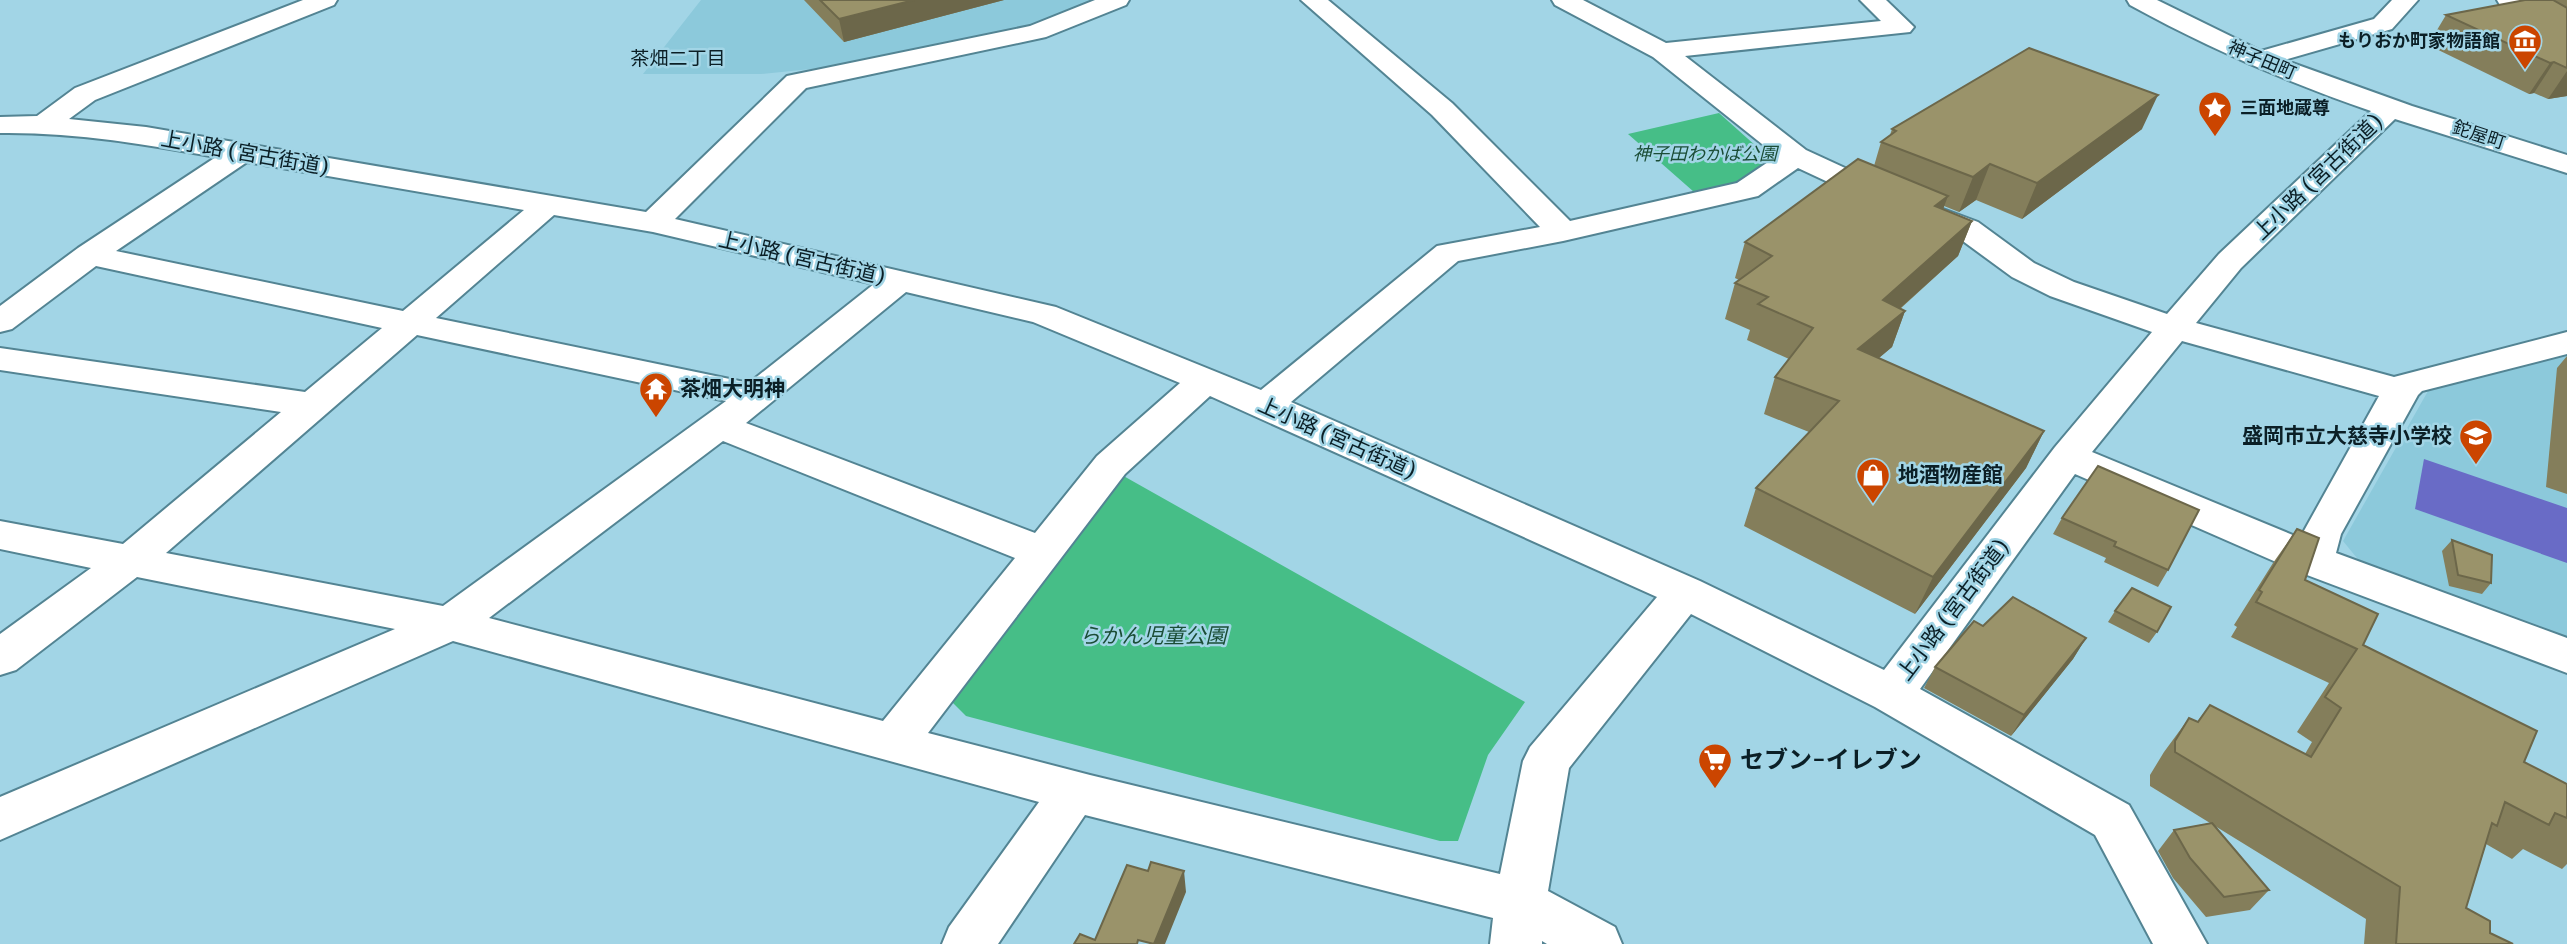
<svg xmlns="http://www.w3.org/2000/svg" width="2567" height="944" viewBox="0 0 2567 944" font-family="Merriweather,'Noto Sans JP',serif">
  <style>
    .built { fill: #8cc9db }
    .green { fill: #46be87 }
    .water { fill: #696bc6 }
    .lines { fill: none; stroke-linecap: round; stroke-linejoin: round }
    .minor-casing { stroke: #538493; stroke-width: 4 }
    .minor { fill: #fff; fill-rule: evenodd }
    .wall { fill: #847e5b }
    .shaded-wall { fill: #6c674a }
    .building { fill: #9a936a; stroke: #6c674a; stroke-width: 2 }
    .labels { text-anchor: middle; stroke-width: 5; stroke-linejoin: round; paint-order: stroke }
    .far-poi-label { font-size: 18px; font-weight: bold; fill: #0b1f26; stroke: #a2d5e6; text-anchor: end }
    .far-street-label { font-size: 18px; fill: #0b1f26; stroke: #a2d5e6 }
    .far-park-label { font-size: 18px; font-style: italic; fill: #1b4d36; stroke: #a2d5e6 }
    .far-neighbourhood-label { font-size: 19px; fill: #0b1f26; stroke: #a2d5e6 }
    .street-label { font-size: 21px; fill: #0b1f26; stroke: #a2d5e6 }
    .poi-label { font-size: 21px; font-weight: bold; fill: #0b1f26; stroke: #a2d5e6; text-anchor: start }
    .park-label { font-size: 21px; font-style: italic; fill: #1b4d36; stroke: #a2d5e6 }
    .near-poi-label { font-size: 24px; font-weight: bold; fill: #0b1f26; stroke: #a2d5e6; text-anchor: start }
  </style>
  <rect width="100%" height="100%" fill="#a2d5e6"/>
  <path class="built" d="M701 0H1093L1040 24 850 65 761 74H643Z
    M2567 353V639L2361 563 2343 541 2428 391Z"/>
  <path class="green" d="M1719 113 1766 155 1767 164 1735 183 1694 192 1628 134Z
    M1120 474 1525 702 1488 755 1458 841H1440L966 716 946 696Z"/>
  <path class="water" d="M2424 459 2567 508V563L2415 509Z"/>
  <g class="lines">
    <g class="minor-casing">
      <path id="minor" d="M303 0H337L334 5 95 100 69 119 146 127 646 212 787 76 1030 26 1095 0H1129L1126 5 1046 37 806 88 675 219 1056 307 1261 390 1437 246 1540 227 1432 115 1301 0H1328L1452 103 1570 221 1737 183 1777 156 1653 57 1555 5 1552 0H1583L1666 43 1881 21 1860 0H1886L1914 27 1910 32 1685 56 1806 150 1895 191 1978 222 2034 263 2074 282 2167 314 2219 254 2371 111C2287 82 2208 48 2130 5L2127 0H2157L2261 51 2374 19 2392 0H2418L2392 29 2284 60 2412 106 2567 155V173L2395 119 2241 268 2196 323 2394 377 2567 332V354L2422 391 2418 395 2341 534 2336 553 2567 638V673L2299 572 2075 474 1920 689 2129 805 2207 944H2153L2095 835 1875 707 1691 614 1569 768 1548 891 1615 927 1622 944H1547L1542 941V944H1490L1493 918 1085 815 998 944H942L949 927 1039 802 453 641 0 840V797L395 629 137 577 16 670 0 675V634L91 568 0 549V521L123 544 281 412 0 370V348L305 392 382 328 96 266 12 329 0 332V306L78 248 216 157C144 144 73 132 0 133V117L37 116 75 88ZM247 162 524 210 403 311 116 251ZM1798 168 1873 203 1956 236 2012 277 2050 296 2152 332 2055 447 1884 670 1700 581 1291 402 1458 261 1563 241 1758 196ZM554 215 653 232 874 284 749 383 436 318ZM906 292 1033 322 1180 383 1097 456 1035 533 746 423ZM417 335 726 401 443 606 166 553ZM2182 341 2379 396 2300 538 2092 452ZM1210 396 1657 597 1530 747 1523 761 1500 874 1090 775 928 733 1125 474ZM723 441 1015 558 883 721 489 618Z
        M2497 0H2526L2567 26V45L2558 42 2500 5Z"/>
    </g>
    <use href="#minor" class="minor"/>
  </g>
  <path class="wall" d="M804 0H1004L844 42Z
    M2525 0H2567V96L2548 99 2534 93 2529 94 2428 45 2446 15Z
    M1892 129H2142L2022 219 1976 200 1959 212 1944 206 1943 209 1972 221 1958 256 1900 309 1905 311 1892 347 1879 358 2044 431 2026 468 1915 614 1744 526 1756 488 1809 432 1764 414 1775 377 1789 359 1747 340 1750 330 1725 319 1735 283 1739 280 1735 278 1745 242 1874 166 1881 142 1890 135Z
    M2567 356V494L2546 487 2557 368Z
    M2098 466 2168 570 2158 587 2104 562 2106 558 2053 534 2062 518Z
    M2297 529 2305 580 2363 645 2524 762 2567 784V864L2562 869 2523 849 2512 859 2486 844 2466 908 2490 933 2513 944H2364L2366 919 2215 826 2269 890 2250 910 2206 917 2173 878 2158 851 2174 830 2210 823 2150 786V775L2164 752 2189 718 2197 722 2210 705 2305 754 2312 742 2297 732 2329 683 2231 637 2237 627 2234 625 2273 563Z
    M2452 540 2491 583 2482 594 2449 586 2442 551Z
    M2115 611 2157 632 2149 643 2108 622Z
    M1983 626 2086 638 2073 659 2011 736 1924 688 1935 667Z"/>
  <path class="shaded-wall" d="M914 0H1004L844 42 839 19Z
    M2554 62 2534 93 2529 94 2550 63Z
    M2567 71V96L2548 99Z
    M2158 95 2142 129 2022 219 2037 183Z
    M1990 164 1976 200 1959 212 1973 177Z
    M1948 196 1935 231V206Z
    M1972 221 1958 256 1869 336 1883 300Z
    M1905 311 1892 347 1845 386 1858 349Z
    M2044 431 2026 468 1915 614 1933 577Z
    M2086 638 2073 659 2011 736 2024 715Z
    M1184 871 1186 892 1165 944H1154Z"/>
  <path class="building" d="M820 0H914L839 19Z
    M2525 0H2553L2567 8V68L2554 62 2550 63 2446 15Z
    M2029 48 2158 95 2037 183 1990 164 1973 177 1881 142 1896 131 1892 129Z
    M1858 159 1948 196 1935 206 1972 221 1883 300 1905 311 1858 349 2044 431 1933 577 1756 488 1839 401 1775 377 1813 328 1758 304 1768 297 1735 283 1772 256 1745 242Z
    M2098 466 2199 510 2168 570 2114 546 2116 542 2062 518Z
    M2297 529 2319 538 2305 580 2378 614 2363 645 2537 731 2524 762 2567 784V818L2555 813 2549 825 2505 802 2497 826 2492 823 2466 908 2490 921V933L2513 944H2396L2400 887 2175 752V741L2189 718 2198 722 2210 705 2311 757 2341 708 2325 697 2357 649 2256 602 2262 592 2259 590Z
    M2452 540 2492 555 2491 583 2458 575Z
    M2132 588 2171 607 2157 632 2115 611Z
    M2013 597 2086 638 2024 715 1935 667 1974 621 1983 626Z
    M2212 823 2269 890 2224 897 2190 858 2174 830Z
    M1151 862 1184 871 1154 944 1138 940 1137 944H1074L1080 934 1095 940 1127 865 1148 871Z"/>
  <defs>
    <g id="museum-pin" transform="scale(1.75)"><path d="M0 17L-7.5 6A9.5 9.5 0 1 1 7.5 6Z" fill="#cb4500" stroke="#a2d5e6"/><path d="M0-6L6-3V-2H-6V-3ZM-5-1h2V3h-2ZM-1-1h2V3h-2ZM3-1h2V3H3ZM-6 4H6V6H-6Z" fill="#fff"/></g>
    <g id="sight-pin" transform="scale(1.75)"><path d="M0 17L-7.5 6A9.5 9.5 0 1 1 7.5 6Z" fill="#cb4500" stroke="#a2d5e6"/><path d="M0-6L1.8-2.2L6-1.7L2.9 1.2L3.7 5.4L0 3.3L-3.7 5.4L-2.9 1.2L-6-1.7L-1.8-2.2Z" fill="#fff"/></g>
    <g id="temple-pin" transform="scale(1.75)"><path d="M0 17L-7.5 6A9.5 9.5 0 1 1 7.5 6Z" fill="#cb4500" stroke="#a2d5e6"/><path d="M0-6L5-2H3V0L6.5 2.5H4V6H1.5V3h-3V6H-4V2.5H-6.5L-3 0V-2H-5Z" fill="#fff"/></g>
    <g id="school-pin" transform="scale(1.75)"><path d="M0 17L-7.5 6A9.5 9.5 0 1 1 7.5 6Z" fill="#cb4500" stroke="#a2d5e6"/><path d="M0-5L7-2L0 1L-7-2ZM-4 1L0 2.5L4 1V4Q0 6-4 4Z" fill="#fff"/></g>
    <g id="shop-pin" transform="scale(1.75)"><path d="M0 17L-7.5 6A9.5 9.5 0 1 1 7.5 6Z" fill="#cb4500" stroke="#a2d5e6"/><path d="M-5-2.5h2.3a2.7 3.5 0 0 1 5.4 0H5L5.5 6h-11ZM-1.5-2.5h3a1.5 2.3 0 0 0-3 0Z" fill="#fff"/></g>
    <g id="supermarket-pin" transform="scale(1.75)"><path d="M0 17L-7.5 6A9.5 9.5 0 1 1 7.5 6Z" fill="#cb4500" stroke="#a2d5e6"/><path d="M-6-5.5h2.5l.6 2H6L4.5 2H-2.5L-4.4-4H-6ZM-1.5 3.2a1.3 1.3 0 1 0 .1 0ZM3 3.2a1.3 1.3 0 1 0 .1 0Z" fill="#fff"/></g>
  </defs>
  <g fill-rule="evenodd">
    <use href="#museum-pin" x="2525" y="41"/>
    <use href="#sight-pin" x="2215" y="108"/>
    <use href="#temple-pin" x="656" y="389"/>
    <use href="#school-pin" x="2476" y="436"/>
    <use href="#shop-pin" x="1873" y="475"/>
    <use href="#supermarket-pin" x="1715" y="760"/>
  </g>
  <g class="labels">
    <g class="far-poi-label">
      <text x="2500" y="47">もりおか町家物語館</text>
      <text x="2240" y="114" text-anchor="start">三面地蔵尊</text>
    </g>
    <g class="far-street-label">
      <text transform="translate(2262 60) rotate(23)" y="6">神子田町</text>
      <text transform="translate(2479 135) rotate(18)" y="6">鉈屋町</text>
    </g>
    <g class="far-park-label">
      <text x="1705" y="160">神子田わかば公園</text>
    </g>
    <g class="far-neighbourhood-label">
      <text x="678" y="65">茶畑二丁目</text>
    </g>
    <g class="street-label">
      <text transform="translate(245 153) rotate(10)" y="7">上小路 (宮古街道)</text>
      <text transform="translate(2318 177) rotate(-44)" y="7">上小路 (宮古街道)</text>
      <text transform="translate(802 258) rotate(13)" y="7">上小路 (宮古街道)</text>
      <text transform="translate(1337 438) rotate(24)" y="7">上小路 (宮古街道)</text>
      <text transform="translate(1953 610) rotate(-53)" y="7">上小路 (宮古街道)</text>
    </g>
    <g class="poi-label">
      <text x="680" y="396">茶畑大明神</text>
      <text x="2452" y="443" text-anchor="end">盛岡市立大慈寺小学校</text>
      <text x="1898" y="482">地酒物産館</text>
    </g>
    <g class="park-label">
      <text x="1153" y="643">らかん児童公園</text>
    </g>
    <g class="near-poi-label">
      <text x="1740" y="768">セブン-イレブン</text>
    </g>
  </g>
</svg>
